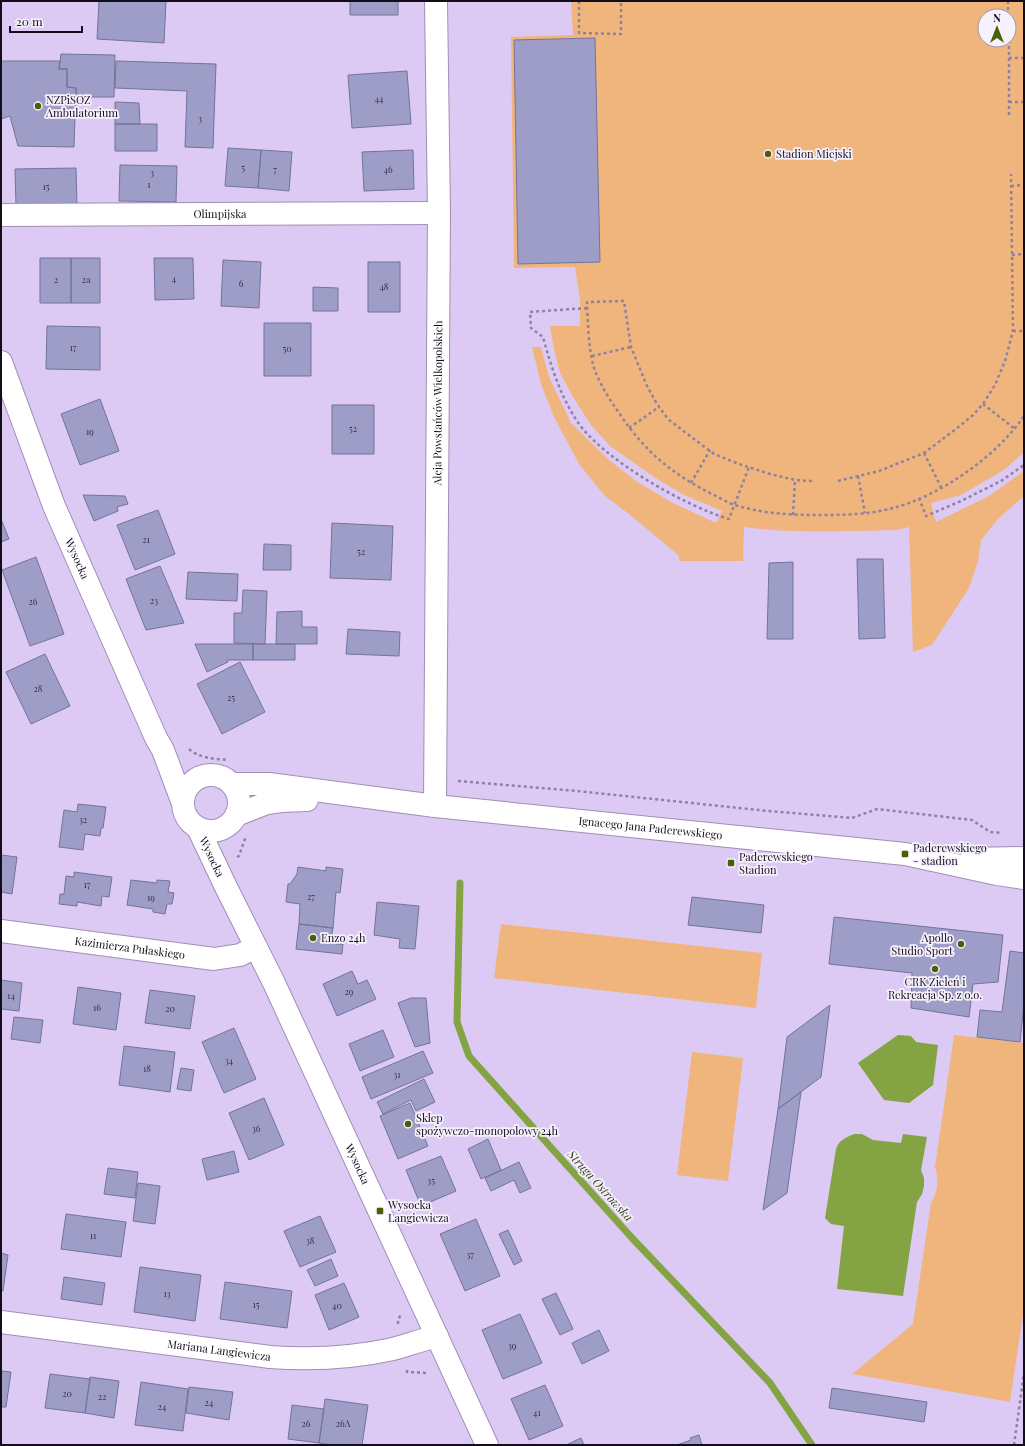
<svg xmlns="http://www.w3.org/2000/svg" width="1025" height="1446" viewBox="0 0 1025 1446" font-family="'Playfair Display',serif">
  <style>
    .green { fill: #f0b57c; fill-rule: evenodd }
    .water { fill: #84a342 }
    .lines { fill: none; stroke-linecap: round; stroke-linejoin: round }
    .stream { stroke: #84a342; stroke-width: 7 }
    .building { fill: #9d9dc7; stroke: #73739b }
    .street-casing { stroke: #a08eb6; stroke-width: 24 }
    .path { stroke: #8f81a1; stroke-width: 2.5; stroke-dasharray: 3 3; stroke-linecap: butt }
    .street { stroke: #fff; stroke-width: 22 }
    .poi-dot { fill: #485f0b; stroke: #f7f1fe; stroke-width: 1.5 }
    .labels { text-anchor: middle; stroke-width: 3.5; stroke-linejoin: round; paint-order: stroke }
    .number-label { font-size: 9px; fill: #363046 }
    .poi-label { font-size: 11px; fill: #130c1b; stroke: #f7f1fe; text-anchor: start }
    .street-label { font-size: 11px; fill: #130c1b; stroke: #f7f1fe }
    .water-label { font-size: 12px; font-style: italic; fill: #344119; stroke: #f7f1fe }
  </style>
  <rect width="100%" height="100%" fill="#dccaf4"/>
  <path class="green" d="M571 1H1024V452L1004 470 961 495 931 503 936 522 989 496 1024 471V496L998 519 981 540 978 561 969 588 932 645 913 652 909 527 896 530C846 531 794 534 744 527L743 561H680L678 555 634 518 604 495 579 464 554 417 541 384 532 347H541L549 377 571 423 609 460 636 481 671 502 716 523 722 511 684 495 657 479 610 446 591 425 573 397 560 373 554 349 550 326H580V299L575 267 514 268 511 37 573 35ZM985 16H1009V40H985Z
    M501 924 762 953 756 1008 494 978Z
    M954 1035 1024 1043V1308L1010 1402 852 1374 913 1324 931 1203C938 1191 939 1180 935 1167Z
    M692 1052 743 1058 728 1181 677 1175Z"/>
  <path class="water" d="M898 1035 911 1036 916 1042 938 1045 933 1085 909 1103 884 1100 858 1063Z
    M854 1134H862L873 1140 901 1143 903 1134 927 1137 921 1170 924 1178V1186L922 1194 917 1202 903 1296 837 1289 844 1226 831 1224 825 1218 836 1149C839 1140 845 1138 854 1134Z"/>
  <g class="lines">
    <path class="stream" d="M460 883 457 1022 469 1056 632 1238 770 1383 812 1445"/>
  </g>
  <path class="building" d="M99 1H166L164 43 97 39Z
    M350 1H398V15H350Z
    M595 38 600 262 518 264 514 40Z
    M61 54 115 55 114 97H76V88L67 87V69H59Z
    M1 61H60L59 69H67V87L76 88 74 147 18 146 10 116 1 119Z
    M116 61 216 64 213 148 185 147 187 91 115 88Z
    M407 71 411 124 352 128 348 75Z
    M115 102 139 103 140 124H115Z
    M115 124H157V151H115Z
    M228 148 261 150 258 188 225 186Z
    M261 150 292 152 289 191 258 188Z
    M413 150 414 189 364 191 362 152Z
    M120 165 177 166 176 202 119 201Z
    M76 168 77 205 16 206 15 169Z
    M40 258H71V303H40Z
    M71 258H100V303H71Z
    M154 258H193L194 299 155 300Z
    M223 260 261 262 259 308 221 306Z
    M368 262H400V312H368Z
    M313 287 338 288V311H313Z
    M264 323H311V376H264Z
    M47 326 100 327V370L46 369Z
    M100 399 119 451 80 465 61 414Z
    M332 405H374V454H332Z
    M83 495 125 496 128 504 117 507 118 511 94 521Z
    M158 510 175 554 135 570 117 525Z
    M1 519 9 539 1 542Z
    M332 523 393 526 391 580 330 578Z
    M264 544 291 545V570H263Z
    M36 557 64 634 30 646 2 570Z
    M857 559H883L885 638 859 639Z
    M793 562V639H767L769 563Z
    M160 566 184 623 146 630 126 579Z
    M188 572 238 574 237 601 186 599Z
    M243 590 267 591 265 644 234 643V613H242Z
    M302 611V627H317V644H276L277 612Z
    M348 629 400 632 399 656 346 654Z
    M195 644H253V660H227L228 662 207 672Z
    M253 644H295V660H253Z
    M45 654 70 706 31 724 6 672Z
    M240 662 265 712 222 734 197 684Z
    M78 804 106 807 103 828H101L100 836 85 834 83 850 59 847 64 810 77 812Z
    M1 855 17 857 12 894 1 892Z
    M298 867 326 871V867L343 869 340 893 336 892 333 928 299 924 300 904 286 902 288 884H290L297 874Z
    M74 872 112 877 109 897 102 896 101 906 77 902V906L59 904 60 894H64L66 876 74 877Z
    M131 880 157 883V880L170 881 168 892 174 893 172 904H167L165 914 153 912V909L127 905Z
    M692 897 764 905 761 933 688 925Z
    M377 902 419 906 415 949 399 948 400 939 374 935Z
    M834 917 1003 935 998 982 973 984 969 1017 911 1008 912 973 829 964Z
    M299 924 333 928 331 939H336V944H343L342 954 296 949Z
    M1010 951 1024 953V1004L1020 1042 977 1037 980 1010 1002 1012Z
    M352 971 358 984 367 980 376 999 337 1016 323 984Z
    M1 980 22 983 19 1011 1 1009Z
    M78 987 121 993 116 1030 73 1024Z
    M150 990 195 996 190 1029 145 1023Z
    M411 998H426L430 1043 415 1047 398 1003Z
    M830 1005 821 1077 778 1109 787 1037Z
    M14 1017 43 1020 40 1043 11 1039Z
    M234 1028 256 1079 224 1093 202 1042Z
    M383 1030 394 1057 360 1071 349 1044Z
    M124 1046 175 1052 170 1092 119 1085Z
    M423 1051 433 1073 371 1099 362 1077Z
    M181 1068 194 1070 191 1091 177 1089Z
    M424 1079 435 1102 416 1111 411 1100 383 1114 377 1102Z
    M801 1092 787 1193 763 1210 778 1109Z
    M264 1098 284 1145 249 1160 229 1113Z
    M410 1103 428 1146 398 1159 380 1116Z
    M488 1139 501 1170 481 1179 468 1149Z
    M234 1151 239 1172 207 1180 202 1159Z
    M441 1156 456 1191 421 1206 406 1170Z
    M519 1162 531 1188 520 1193 514 1180 491 1191 485 1178Z
    M108 1168 138 1172 135 1198 104 1194Z
    M138 1183 160 1186 155 1224 133 1221Z
    M66 1214 126 1222 121 1257 61 1249Z
    M320 1216 336 1252 300 1267 284 1231Z
    M476 1219 500 1276 465 1291 440 1234Z
    M508 1230 522 1261 514 1265 499 1234Z
    M1 1253 8 1255 3 1291H1Z
    M331 1259 338 1276 315 1286 307 1270Z
    M140 1267 201 1275 195 1321 134 1312Z
    M64 1277 105 1283 102 1305 61 1299Z
    M225 1282 292 1291 287 1328 220 1319Z
    M344 1283 359 1317 329 1330 315 1295Z
    M556 1293 573 1329 560 1335 542 1299Z
    M520 1314 542 1363 503 1379 482 1330Z
    M599 1330 609 1351 582 1364 572 1343Z
    M1 1371 11 1372 6 1407H1Z
    M50 1374 90 1379 85 1413 45 1408Z
    M90 1377 119 1381 114 1418 85 1413Z
    M141 1382 188 1389 183 1431 135 1425Z
    M545 1385 563 1426 529 1440 511 1399Z
    M189 1387 233 1392 229 1420 186 1413Z
    M832 1388 927 1402 924 1422 829 1408Z
    M325 1399 368 1405 362 1445H332L319 1443Z
    M292 1405 324 1409 319 1443 288 1439Z
    M699 1435 702 1445H677L691 1440 690 1438Z
    M581 1438 584 1445H566Z"/>
  <g class="lines">
    <g class="street-casing">
      <g id="street">
        <path id="s1" d="M1 215 439 213"/>
        <path id="s2" d="M1 362 54 506 156 738 163 750 182 801"/>
        <circle cx="211" cy="803" r="28"/>
        <path id="s3" d="M232 784H269L435 806 905 854 997 874 1024 878"/>
        <path id="s4" d="M435 806 439 213 436 1"/>
        <path d="M236 815 267 803 281 801 307 800"/>
        <path id="s5" d="M198 828 225 885 274 983 487 1445"/>
        <path d="M971 859 1024 858"/>
        <path id="s6" d="M1 931 214 959 240 955 256 947"/>
        <path id="s7" d="M1 1322 270 1357C311 1360 352 1358 393 1349 407 1345 422 1340 437 1336"/>
      </g>
    </g>
    <path class="path" d="M579 1V33L621 34V1
      M1008 1V16
      M1009 40V115
      M1009 58H1024
      M1009 102H1024
      M1011 186 1024 185
      M1012 255 1024 254
      M587 308 530 312 531 328 543 337C551 366 560 395 577 421 602 459 685 506 729 519L749 467
      M1013 331H1024
      M592 356 631 347
      M983 404 1015 429
      M629 428 659 407
      M924 453 941 487
      M858 476 865 513
      M812 481 795 480 770 474 739 464 714 454 690 436 668 419 657 404 647 386 631 347 624 301 587 302C588 323 588 350 595 371 601 386 610 400 619 413 645 452 673 475 716 496 722 499 728 503 735 505 760 513 789 515 815 515 841 515 868 515 893 508 940 496 997 456 1024 416
      M838 481 879 471 924 453 956 429 973 415 983 404 995 385 1005 361 1013 331 1011 174
      M691 483 710 450
      M919 498 926 516 961 501 1001 481 1024 465
      M793 515 795 480
      M189 749C199 758 214 759 228 760
      M458 781 577 791 768 811 852 818 877 809 972 820 990 832 1001 833
      M237 857 239 856 246 836
      M398 1324V1320L401 1314
      M407 1370V1372L428 1373
      M1014 1445 1024 1373"/>
    <use href="#street" class="street"/>
  </g>
  <g class="poi-dot">
    <circle cx="38" cy="106" r="4"/>
    <circle cx="768" cy="154" r="4"/>
    <rect x="901" y="850" width="8" height="8" rx="2"/>
    <rect x="727" y="859" width="8" height="8" rx="2"/>
    <circle cx="313" cy="938" r="4"/>
    <circle cx="961" cy="944" r="4"/>
    <circle cx="935" cy="969" r="4"/>
    <circle cx="408" cy="1124" r="4"/>
    <rect x="376" y="1207" width="8" height="8" rx="2"/>
  </g>
  <g class="labels">
    <g class="number-label">
      <text x="379" y="102">44</text>
      <text x="200" y="122">3</text>
      <text x="243" y="171">5</text>
      <text x="275" y="173">7</text>
      <text x="388" y="173">46</text>
      <text x="152" y="176">3</text>
      <text x="149" y="188">1</text>
      <text x="46" y="190">15</text>
      <text x="174" y="282">4</text>
      <text x="56" y="283">2</text>
      <text x="86" y="283">2a</text>
      <text x="241" y="287">6</text>
      <text x="384" y="290">48</text>
      <text x="73" y="351">17</text>
      <text x="287" y="352">50</text>
      <text x="353" y="432">52</text>
      <text x="90" y="435">19</text>
      <text x="146" y="543">21</text>
      <text x="361" y="555">52</text>
      <text x="154" y="604">23</text>
      <text x="33" y="605">26</text>
      <text x="38" y="692">28</text>
      <text x="231" y="701">25</text>
      <text x="83" y="823">32</text>
      <text x="87" y="888">17</text>
      <text x="311" y="900">27</text>
      <text x="151" y="901">19</text>
      <text x="349" y="995">29</text>
      <text x="11" y="999">14</text>
      <text x="97" y="1011">16</text>
      <text x="170" y="1012">20</text>
      <text x="229" y="1064">34</text>
      <text x="147" y="1072">18</text>
      <text x="397" y="1078">31</text>
      <text x="256" y="1132">36</text>
      <text x="431" y="1184">35</text>
      <text x="93" y="1239">11</text>
      <text x="310" y="1244">38</text>
      <text x="470" y="1258">37</text>
      <text x="167" y="1297">13</text>
      <text x="256" y="1308">15</text>
      <text x="337" y="1309">40</text>
      <text x="512" y="1349">39</text>
      <text x="67" y="1397">20</text>
      <text x="102" y="1400">22</text>
      <text x="209" y="1406">24</text>
      <text x="162" y="1410">24</text>
      <text x="537" y="1416">41</text>
      <text x="306" y="1427">26</text>
      <text x="343" y="1427">26A</text>
    </g>
    <g class="poi-label">
      <text x="46" y="104">NZPiSOZ<tspan x="46" dy="13">Ambulatorium</tspan></text>
      <text x="776" y="158">Stadion Miejski</text>
      <text x="913" y="852">Paderewskiego<tspan x="913" dy="13">- stadion</tspan></text>
      <text x="739" y="861">Paderewskiego<tspan x="739" dy="13">Stadion</tspan></text>
      <text x="321" y="942">Enzo 24h</text>
      <text x="953" y="942" text-anchor="end">Apollo<tspan x="953" dy="13">Studio Sport</tspan></text>
      <text x="935" y="986" text-anchor="middle">CRK Zieleń i<tspan x="935" dy="13">Rekreacja Sp. z o.o.</tspan></text>
      <text x="416" y="1122">Sklep<tspan x="416" dy="13">spożywczo-monopolowy 24h</tspan></text>
      <text x="388" y="1209">Wysocka<tspan x="388" dy="13">Langiewicza</tspan></text>
    </g>
    <g class="street-label">
      <text dy="4" stroke="none"><textPath href="#s1" startOffset="219">Olimpijska</textPath></text>
      <text dy="4" stroke="none"><textPath href="#s4" startOffset="403">Aleja Powstańców Wielkopolskich</textPath></text>
      <text dy="4" stroke="none"><textPath href="#s2" startOffset="211">Wysocka</textPath></text>
      <text dy="4" stroke="none"><textPath href="#s3" startOffset="421">Ignacego Jana Paderewskiego</textPath></text>
      <text dy="4" stroke="none"><textPath href="#s5" startOffset="32">Wysocka</textPath></text>
      <text dy="4" stroke="none"><textPath href="#s6" startOffset="130">Kazimierza Pułaskiego</textPath></text>
      <text dy="4" stroke="none"><textPath href="#s5" startOffset="372">Wysocka</textPath></text>
      <text dy="4" stroke="none"><textPath href="#s7" startOffset="220">Mariana Langiewicza</textPath></text>
    </g>
    <g class="water-label">
      <text transform="translate(600 1186) rotate(48)" y="4">Struga Ostrowska</text>
    </g>
  </g>
  <rect width="1025" height="1446" fill="none" stroke="#130c1b" stroke-width="4"/>
  <g transform="translate(997 28)"><circle r="19" fill="#f7f1fe" stroke="#9c95a3"/>
  <path d="M0-3L7 15L0 10L-7 15Z" fill="#485f0b"/>
  <text y="-6" font-size="11" font-weight="bold" text-anchor="middle" fill="#130c1b">N</text>
  </g>
  <path d="M10 26v6h72v-6" fill="none" stroke="#130c1b" stroke-width="2"/>
  <text x="16" y="26" font-size="12" fill="#130c1b" stroke="#f7f1fe" stroke-width="3" paint-order="stroke">20 m</text>
</svg>
